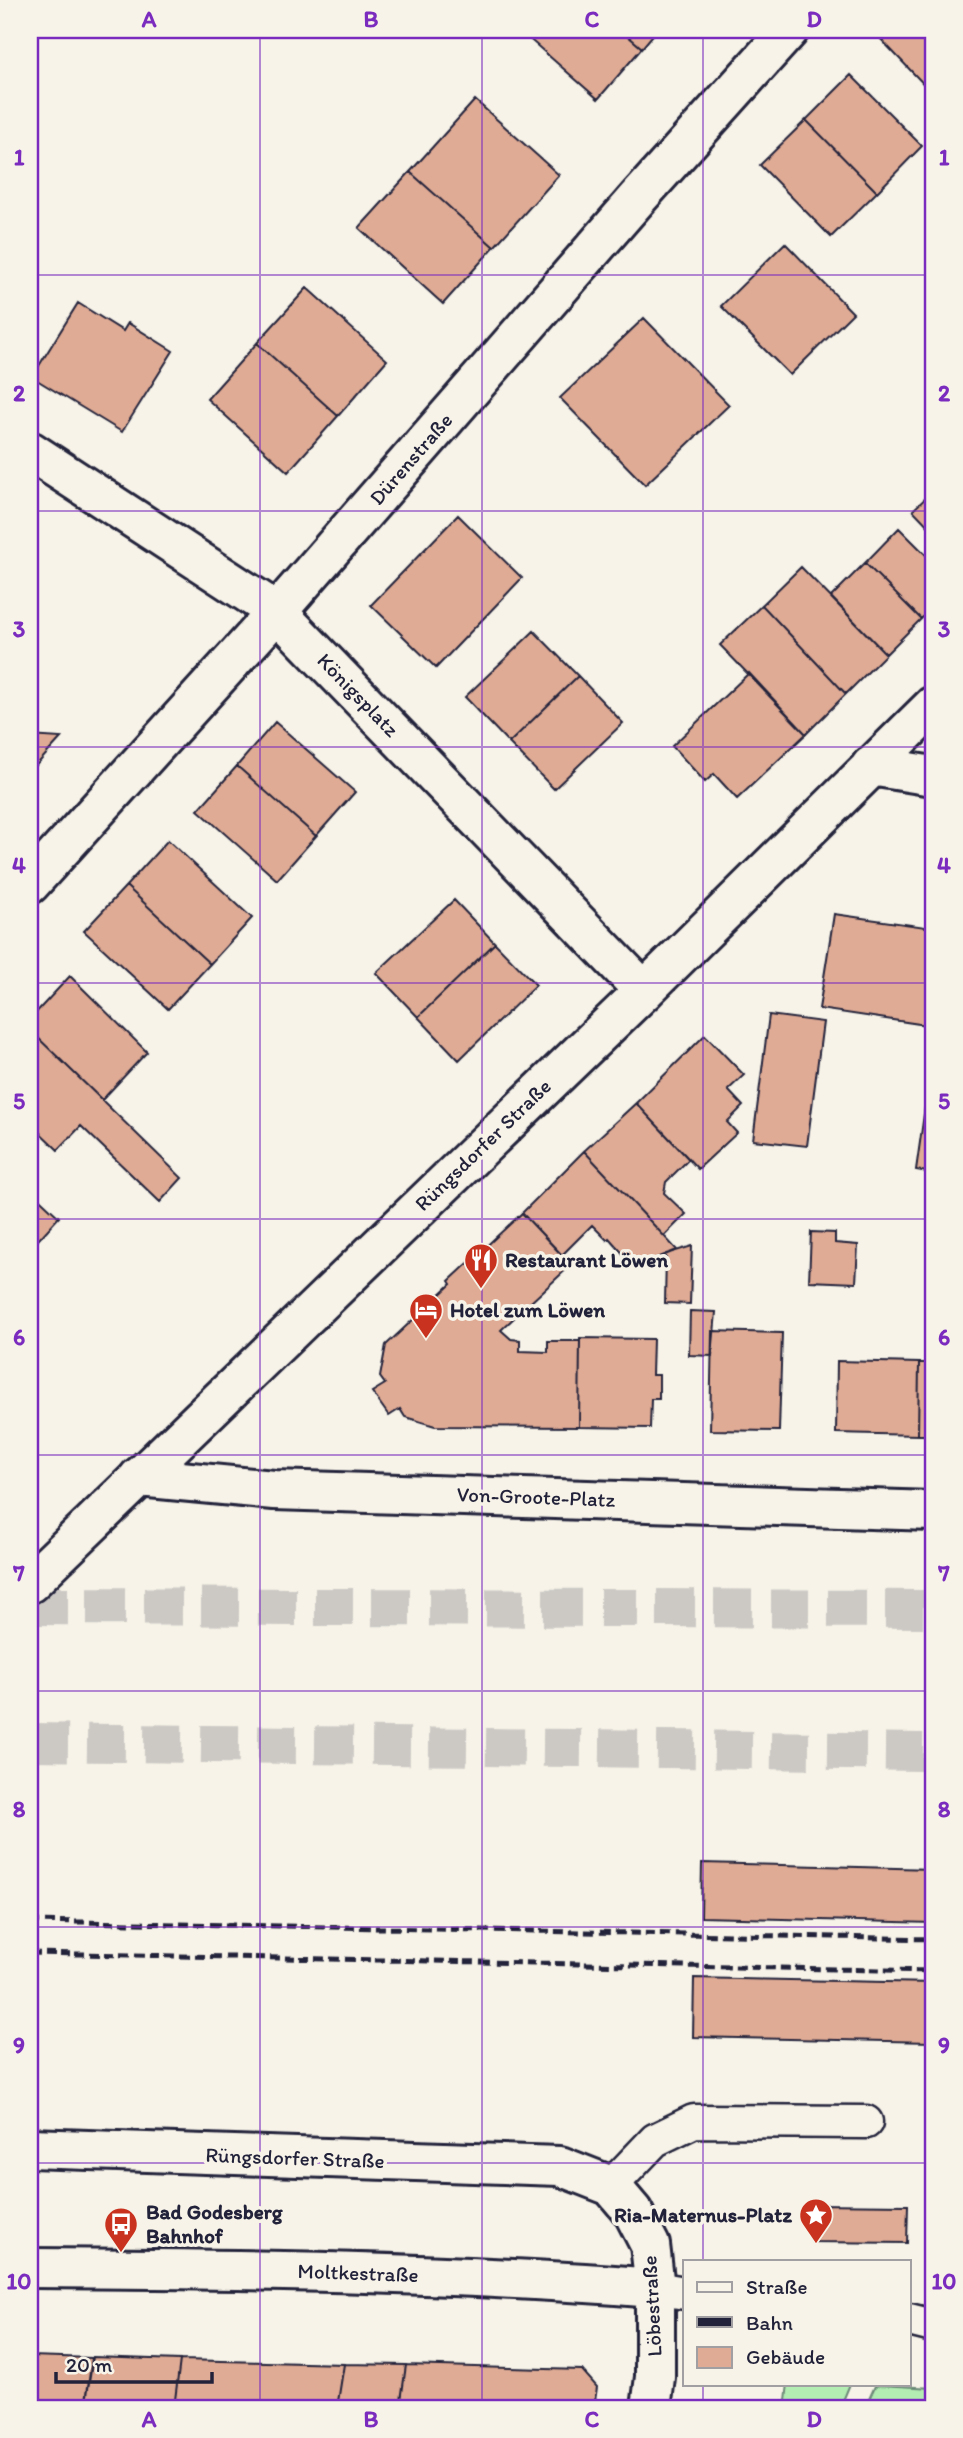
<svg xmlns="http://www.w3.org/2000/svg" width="963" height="2438" viewBox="0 0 963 2438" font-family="Itim,sans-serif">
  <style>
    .green { fill: #b3edb2; stroke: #6a8876; stroke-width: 2 }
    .building { fill: #e0ab94; stroke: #22223b; stroke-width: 2 }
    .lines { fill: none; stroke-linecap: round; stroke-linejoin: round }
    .primary-tunnel { stroke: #ccc9c5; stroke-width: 38; stroke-dasharray: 38 19; stroke-linecap: butt }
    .service-casing { stroke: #22223b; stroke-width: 37 }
    .minor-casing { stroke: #22223b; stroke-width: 44 }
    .tertiary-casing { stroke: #22223b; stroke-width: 44 }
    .service { stroke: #f7f3e8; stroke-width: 32 }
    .minor { stroke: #f7f3e8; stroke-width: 38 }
    .tertiary { stroke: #f7f3e8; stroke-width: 38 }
    .rail { stroke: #22223b; stroke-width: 5; stroke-dasharray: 10 5; stroke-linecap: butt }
    .grid { fill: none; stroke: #7b2cbf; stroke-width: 2; stroke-opacity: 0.55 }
    .labels { text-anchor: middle; stroke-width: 7; stroke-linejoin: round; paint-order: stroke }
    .street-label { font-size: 21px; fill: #22223b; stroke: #f7f3e8 }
    .poi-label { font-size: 21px; font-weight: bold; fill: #22223b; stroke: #f7f3e8; text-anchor: start }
    .neatline { fill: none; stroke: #7b2cbf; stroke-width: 2.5 }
    .grid-label { font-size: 23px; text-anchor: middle; font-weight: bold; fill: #7b2cbf }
  </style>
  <rect width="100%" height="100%" fill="#f7f3e8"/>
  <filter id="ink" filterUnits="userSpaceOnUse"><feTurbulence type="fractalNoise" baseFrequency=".0143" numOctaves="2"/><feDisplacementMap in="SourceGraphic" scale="14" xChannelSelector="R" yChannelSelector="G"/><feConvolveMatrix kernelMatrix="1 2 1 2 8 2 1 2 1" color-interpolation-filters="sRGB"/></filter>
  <g filter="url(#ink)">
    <path class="green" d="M788 2384H850L840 2408H785Z
      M880 2385 933 2388V2408H865L875 2386Z"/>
    <path class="building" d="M30 30H36L30 58Z
      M529 30H621L642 48 598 99 525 35Z
      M621 30H657L642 48Z
      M883 30H933V94L877 35Z
      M851 75 922 146 877 192 806 120Z
      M475 100 559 175 494 247 410 172Z
      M806 120 877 192 831 237 760 165Z
      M410 172 494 247 443 304 359 228Z
      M785 243 853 313 790 375 721 306Z
      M307 288 387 360 338 416 257 343Z
      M78 303 123 331 128 323 173 351 122 432 32 377Z
      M644 318 729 405 645 485 560 398Z
      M257 343 338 416 288 472 207 399Z
      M933 491V531L913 510Z
      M458 515 522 578 436 668 371 605Z
      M899 528 933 562V607L921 619 865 563Z
      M865 563 921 619 886 654 831 597Z
      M801 567 886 654 846 694 762 605Z
      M762 605 846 694 806 734 720 645Z
      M534 631 578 676 509 743 465 697Z
      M749 673 806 734 737 799 714 774 705 782 672 746Z
      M578 676 623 723 554 789 509 743Z
      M275 722 355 792 316 836 237 766Z
      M30 736 61 738 30 772Z
      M237 766 316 836 277 880 198 810Z
      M168 840 252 918 210 964 126 886Z
      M126 886 210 964 168 1009 84 931Z
      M454 900 495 943 418 1017 376 973Z
      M834 914 933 928V1026L819 1009Z
      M495 943 536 985 459 1060 418 1017Z
      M70 976 147 1052 102 1100 30 1030V1019Z
      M769 1015 823 1022 807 1146 753 1140Z
      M30 1030 182 1178 160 1202 81 1126 58 1150 30 1123Z
      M705 1035 744 1075 728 1090 743 1106 727 1122 737 1133 698 1169 636 1103Z
      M933 1051V1173L916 1170Z
      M636 1103 689 1159 666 1182 664 1193 686 1214 664 1236 584 1151Z
      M584 1151 664 1236 677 1250 635 1267 609 1238 607 1240 592 1225 562 1255 522 1213Z
      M30 1190 59 1217 30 1249Z
      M522 1213 571 1265 501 1330 511 1339 520 1340V1351L548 1352V1341H580L579 1427 435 1426 405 1417 400 1409 389 1416 372 1392 385 1384 380 1377 386 1345 451 1284 449 1281Z
      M811 1232 835 1233V1243L858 1245 856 1283 809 1281Z
      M692 1246 690 1304 665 1303 666 1254Z
      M690 1311 716 1312 712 1356 689 1355Z
      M712 1331 782 1333 779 1431 710 1430Z
      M580 1338 653 1339 652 1375H659V1399H651L650 1428 579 1427Z
      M837 1361 919 1363 918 1435 836 1433Z
      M919 1363H933V1435H918Z
      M702 1863 933 1869V1923L701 1917Z
      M694 1978 933 1983V2042L693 2037Z
      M933 2130V2220H931Z
      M813 2204 908 2205 907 2243 812 2242Z
      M30 2356 92 2358 85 2408H30Z
      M93 2357 180 2360 174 2408H85Z
      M180 2360 344 2364 337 2408H174Z
      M344 2364 406 2365 400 2408H337Z
      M406 2365 582 2370 597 2387 594 2408H400Z"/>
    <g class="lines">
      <path class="primary-tunnel" d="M30 1606 933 1609
        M30 1742 933 1752"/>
      <g class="service-casing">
        <path id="service" d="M611 2186 655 2140 694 2121 866 2122
          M655 2288 685 2293
          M909 2320 933 2326"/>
      </g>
      <g class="minor-casing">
        <path id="minor" d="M30 451 277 612 644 991
          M871 766 933 776
          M30 884 277 612 638 198 789 30
          M139 1477 274 1490 933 1511"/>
      </g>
      <g class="tertiary-casing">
        <path id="tertiary" d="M30 1583 644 991 933 706
          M30 2148 560 2166 611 2186 633 2212 650 2245 655 2288V2377L651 2408
          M30 2268C238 2269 447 2272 655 2288"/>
      </g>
      <use href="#service" class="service"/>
      <use href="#minor" class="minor"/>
      <use href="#tertiary" class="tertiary"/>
      <path class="rail" d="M30 1921 933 1939
        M30 1953 933 1971"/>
    </g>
  </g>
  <path class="grid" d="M260 30V2408M482 30V2408M703 30V2261M30 275H933M30 511H933M30 747H933M30 983H933M30 1219H933M30 1455H933M30 1691H933M30 1927H933M30 2163H933M703 2384V2408"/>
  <defs>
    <g id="restaurant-pin" transform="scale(1.75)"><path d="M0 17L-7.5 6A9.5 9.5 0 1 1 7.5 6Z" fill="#c8321e" stroke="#f7f3e8"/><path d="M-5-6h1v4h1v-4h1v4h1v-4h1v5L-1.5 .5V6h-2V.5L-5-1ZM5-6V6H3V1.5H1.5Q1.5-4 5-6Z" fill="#fff"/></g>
    <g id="hotel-pin" transform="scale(1.75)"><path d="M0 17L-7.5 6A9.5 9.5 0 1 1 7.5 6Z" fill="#c8321e" stroke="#f7f3e8"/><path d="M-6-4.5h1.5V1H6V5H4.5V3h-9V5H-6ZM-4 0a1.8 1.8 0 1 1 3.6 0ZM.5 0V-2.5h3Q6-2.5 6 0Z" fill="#fff"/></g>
    <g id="sight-pin" transform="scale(1.75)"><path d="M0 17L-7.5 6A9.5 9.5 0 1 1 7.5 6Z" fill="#c8321e" stroke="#f7f3e8"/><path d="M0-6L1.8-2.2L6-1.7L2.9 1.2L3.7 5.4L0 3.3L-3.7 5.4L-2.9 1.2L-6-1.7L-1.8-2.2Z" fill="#fff"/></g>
    <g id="bus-pin" transform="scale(1.75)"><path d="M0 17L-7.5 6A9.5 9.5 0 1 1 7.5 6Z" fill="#c8321e" stroke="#f7f3e8"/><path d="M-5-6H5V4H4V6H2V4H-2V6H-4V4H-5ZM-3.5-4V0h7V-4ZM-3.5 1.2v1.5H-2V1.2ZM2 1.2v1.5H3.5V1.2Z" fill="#fff"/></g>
  </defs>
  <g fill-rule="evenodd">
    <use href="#restaurant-pin" x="481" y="1260"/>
    <use href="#hotel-pin" x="426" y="1310"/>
    <use href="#sight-pin" x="816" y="2215"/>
    <use href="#bus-pin" x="121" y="2224"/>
  </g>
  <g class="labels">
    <g class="street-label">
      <text transform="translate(411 459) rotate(-49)" y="7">Dürenstraße</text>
      <text transform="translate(358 695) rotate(46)" y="7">Königsplatz</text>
      <text transform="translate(483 1145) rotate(-44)" y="7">Rüngsdorfer Straße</text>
      <text transform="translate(536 1497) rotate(2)" y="7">Von-Groote-Platz</text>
      <text transform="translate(295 2158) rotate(2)" y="7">Rüngsdorfer Straße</text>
      <text transform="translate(358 2273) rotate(2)" y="7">Moltkestraße</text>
      <text transform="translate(652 2306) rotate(-93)" y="7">Löbestraße</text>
    </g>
    <g class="poi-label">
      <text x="505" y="1267">Restaurant Löwen</text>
      <text x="450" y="1317">Hotel zum Löwen</text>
      <text x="146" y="2219">Bad Godesberg<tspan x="146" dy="24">Bahnhof</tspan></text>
      <text x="792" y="2222" text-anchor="end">Ria-Maternus-Platz</text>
    </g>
  </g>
  <rect width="963" height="2438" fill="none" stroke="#f7f3e8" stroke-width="77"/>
  <rect x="683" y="2260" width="228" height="126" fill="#f7f3e8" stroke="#a29fa3" stroke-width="2"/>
  <rect x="697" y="2282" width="35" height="10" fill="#f7f3e8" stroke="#a29fa3" stroke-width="2"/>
  <text x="746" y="2294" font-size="21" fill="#22223b">Straße</text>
  <rect x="697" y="2317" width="35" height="10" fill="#22223b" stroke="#a29fa3" stroke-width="2"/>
  <text x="746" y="2330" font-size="21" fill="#22223b">Bahn</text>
  <rect x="697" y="2347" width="35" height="21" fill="#e0ab94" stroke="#a29fa3" stroke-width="2"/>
  <text x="746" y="2364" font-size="21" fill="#22223b">Gebäude</text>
  <path d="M56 2372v10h156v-10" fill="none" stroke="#22223b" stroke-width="3.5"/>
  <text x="66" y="2372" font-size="21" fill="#22223b" stroke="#f7f3e8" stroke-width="5" paint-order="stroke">20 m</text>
  <rect x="38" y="38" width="887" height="2362" class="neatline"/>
  <g class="grid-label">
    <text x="149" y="27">A</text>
    <text x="371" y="27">B</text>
    <text x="592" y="27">C</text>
    <text x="814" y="27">D</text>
    <text x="19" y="165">1</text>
    <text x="944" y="165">1</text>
    <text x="19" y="401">2</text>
    <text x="944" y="401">2</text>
    <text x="19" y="637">3</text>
    <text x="944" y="637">3</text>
    <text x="19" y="873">4</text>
    <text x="944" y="873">4</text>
    <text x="19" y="1109">5</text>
    <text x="944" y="1109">5</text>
    <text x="19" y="1345">6</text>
    <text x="944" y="1345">6</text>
    <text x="19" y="1581">7</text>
    <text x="944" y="1581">7</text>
    <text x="19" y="1817">8</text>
    <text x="944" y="1817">8</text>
    <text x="19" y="2053">9</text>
    <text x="944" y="2053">9</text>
    <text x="19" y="2289">10</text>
    <text x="944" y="2289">10</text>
    <text x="149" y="2427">A</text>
    <text x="371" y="2427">B</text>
    <text x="592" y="2427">C</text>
    <text x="814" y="2427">D</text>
  </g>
</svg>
